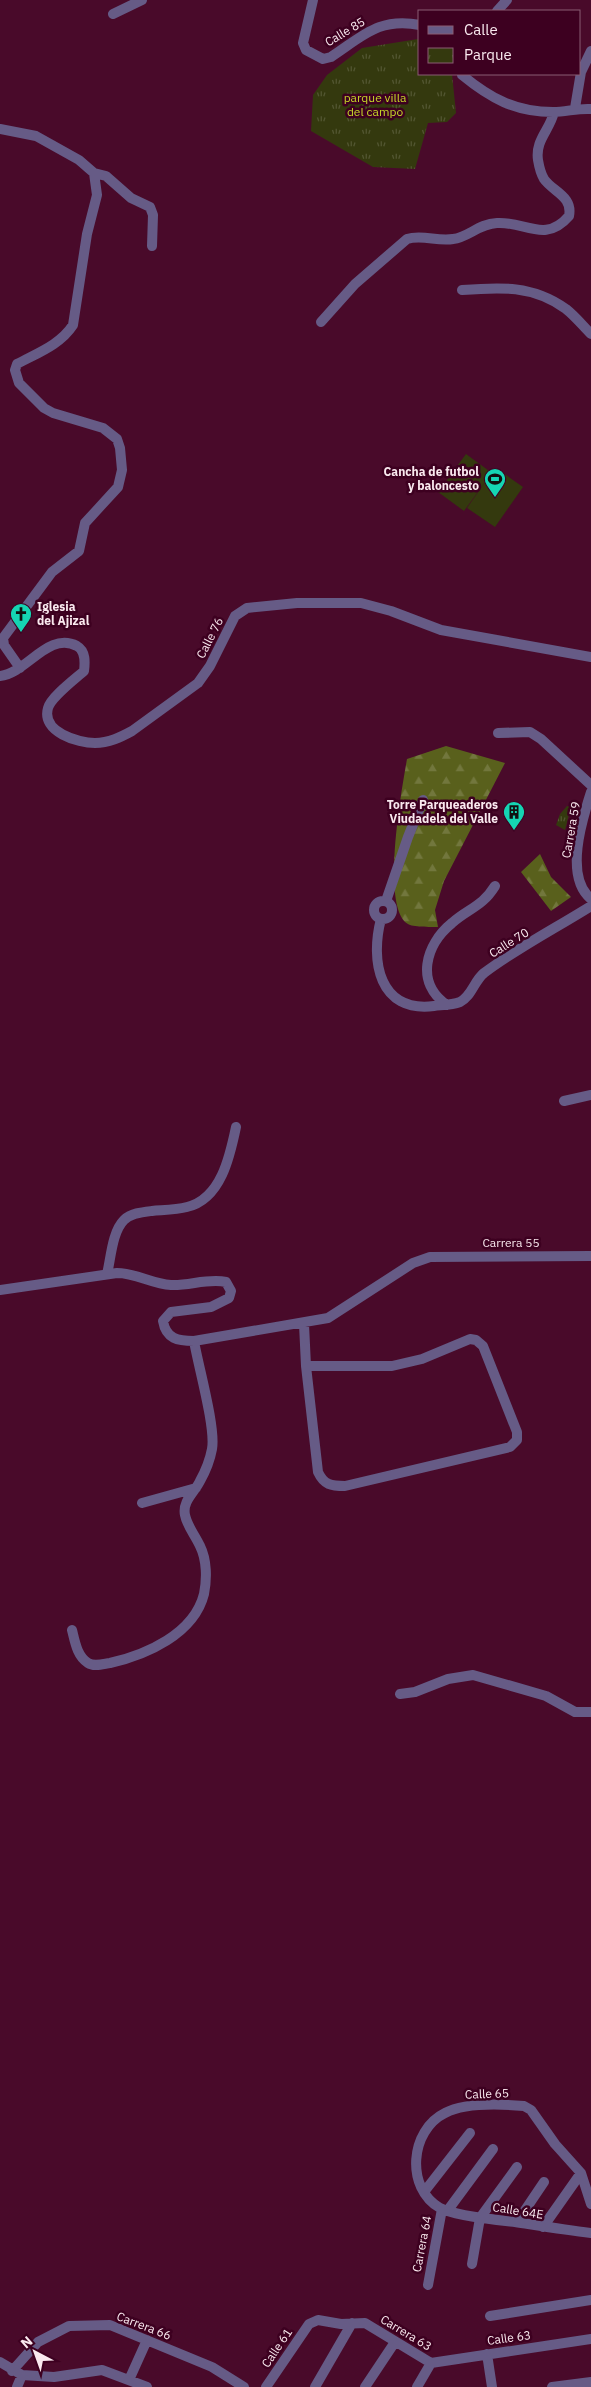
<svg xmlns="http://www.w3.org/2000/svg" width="591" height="2387" viewBox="0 0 591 2387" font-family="'IBM Plex Sans',sans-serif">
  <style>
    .grass { fill: #34390e }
    .forest { fill: url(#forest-firs) }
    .park { fill: url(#park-tufts) }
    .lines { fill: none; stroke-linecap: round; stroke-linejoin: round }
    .minor { stroke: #665b86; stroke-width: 10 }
    .labels { text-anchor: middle; stroke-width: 5; stroke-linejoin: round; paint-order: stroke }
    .street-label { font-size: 12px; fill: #fae9ef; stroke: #3d0020 }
    .park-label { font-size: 12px; fill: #c6d729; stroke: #3d0020 }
    .poi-label { font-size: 12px; font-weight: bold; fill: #fae9ef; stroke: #3d0020; text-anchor: end }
  </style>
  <defs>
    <pattern id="forest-firs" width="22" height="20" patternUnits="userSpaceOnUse" patternTransform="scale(1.25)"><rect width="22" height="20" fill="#59601c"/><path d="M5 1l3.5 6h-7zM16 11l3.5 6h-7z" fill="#72773d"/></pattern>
    <pattern id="park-tufts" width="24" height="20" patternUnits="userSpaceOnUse" patternTransform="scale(1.25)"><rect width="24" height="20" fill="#34390e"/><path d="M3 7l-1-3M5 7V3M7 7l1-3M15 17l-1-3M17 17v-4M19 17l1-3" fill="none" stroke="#525631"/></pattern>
  </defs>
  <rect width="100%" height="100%" fill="#490a2a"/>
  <path class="grass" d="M466 454 492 473 496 468 523 487 495 527 467 508 488 478 464 511 438 492Z"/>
  <path class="forest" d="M446 746 505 763 444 881 435 910 438 927C431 927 412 927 408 924 380 908 402 788 407 759Z
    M540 854 551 877 571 897 551 911 521 872Z"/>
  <path class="park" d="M418 39H420V74H452L456 113 447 122 428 123 415 169 373 167 311 131 313 95 327 75 362 48Z
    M567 806 571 807 565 830 556 825 560 814Z"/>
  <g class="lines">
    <path class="minor" d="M313 0 303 43 306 50 323 59 331 57C363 36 379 17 420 25
      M497 11 507 0
      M113 14 142 0
      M462 75C490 98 515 112 553 112 566 112 578 108 591 109
      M575 108 581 72 591 51
      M0 129 36 136 79 160 94 173 97 195 87 234 73 325C60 345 37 353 17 364L15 370 19 383 44 408 53 413 103 428 117 439 120 448 122 470 118 487 85 523 79 551 52 572 3 638 4 645 20 668
      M94 173 106 176 131 198 150 207 153 215 152 246
      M462 290C500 287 533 285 566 309 575 316 583 326 591 334
      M321 322 355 284 407 239C422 234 438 242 453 239 469 237 478 224 497 223 525 221 545 244 569 216 573 196 553 192 544 179 541 174 539 166 538 160 535 140 550 130 554 112
      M0 676C27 673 48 631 77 646 86 651 85 663 84 671 75 679 51 697 48 708 41 732 78 743 95 743 109 743 121 737 132 731L198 683 210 666 235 616 247 608 297 603H361L391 611 441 630 591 657
      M498 733 530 732 541 739 591 785
      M591 792C582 820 564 877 591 899
      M374 910a9 9 0 1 1 18 0a9 9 0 1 1-18 0Z
      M386 901 408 837 423 800
      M381 919C370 961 379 1013 434 1006 443 1005 452 1005 460 1002 472 996 474 981 484 973 517 948 556 928 591 906
      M447 1005C415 983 425 945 452 923 469 908 482 907 495 886
      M564 1101 591 1095
      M107 1274C111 1258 112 1232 124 1220 131 1213 143 1212 152 1211 163 1210 176 1210 187 1207 221 1199 230 1156 236 1127
      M0 1290 117 1273C136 1273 152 1284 171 1285 189 1286 208 1278 226 1282L231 1291 229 1298 211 1307 171 1312 163 1321C166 1339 178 1341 194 1341L328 1318 413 1263 430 1257 591 1256
      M304 1324 306 1366 318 1472C324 1485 331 1486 345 1486L510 1447 517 1440V1432L483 1346 476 1340 470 1339 422 1359 392 1366H306
      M142 1503 196 1488
      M72 1630C75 1642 77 1656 88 1663 94 1667 103 1664 110 1663 146 1655 194 1634 204 1594 207 1579 207 1560 200 1546 195 1535 187 1526 185 1515 182 1501 195 1492 200 1481 205 1472 210 1460 212 1449 216 1428 198 1365 194 1341
      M400 1694 415 1692 448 1679 473 1675 546 1696 575 1712H591
      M424 2192 470 2133
      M591 2204 581 2173 555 2144 531 2110 524 2106C501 2104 466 2102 445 2113 410 2130 405 2188 440 2208 455 2216 497 2220 515 2222 541 2226 565 2230 591 2233
      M448 2210 493 2149
      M517 2222 544 2182
      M543 2227 581 2173
      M472 2264 480 2218 517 2167
      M428 2285 442 2209
      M490 2316 591 2300
      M487 2354 492 2387
      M0 2362 22 2375 54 2377 102 2370 147 2387
      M431 2363 591 2339
      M12 2371 38 2342 69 2326 110 2325 212 2367 244 2387
      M129 2380 147 2340
      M17 2387 22 2375
      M266 2387 309 2324 318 2320 341 2324 365 2323 431 2363
      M315 2387 352 2323
      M365 2387 395 2342
      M417 2387 431 2363
      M552 2387 591 2382"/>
  </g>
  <defs>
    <g id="stadium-pin" transform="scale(1.125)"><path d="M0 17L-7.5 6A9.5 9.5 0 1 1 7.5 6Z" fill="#15d5b3" stroke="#3d0020"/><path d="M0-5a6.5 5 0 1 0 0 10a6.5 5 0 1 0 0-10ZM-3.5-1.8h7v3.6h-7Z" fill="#111"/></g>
    <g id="church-pin" transform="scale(1.125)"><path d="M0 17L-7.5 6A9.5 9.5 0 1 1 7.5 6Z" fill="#15d5b3" stroke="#3d0020"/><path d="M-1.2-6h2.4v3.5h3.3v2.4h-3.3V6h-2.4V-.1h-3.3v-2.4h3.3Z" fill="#111"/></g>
    <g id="building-pin" transform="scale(1.125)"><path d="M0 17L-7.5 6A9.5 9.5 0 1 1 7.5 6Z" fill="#15d5b3" stroke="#3d0020"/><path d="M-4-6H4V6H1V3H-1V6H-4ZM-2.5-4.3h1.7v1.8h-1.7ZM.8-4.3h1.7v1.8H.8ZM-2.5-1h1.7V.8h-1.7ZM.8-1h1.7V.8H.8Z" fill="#111"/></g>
  </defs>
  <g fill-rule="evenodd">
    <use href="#stadium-pin" x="495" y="479"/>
    <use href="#church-pin" x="21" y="614"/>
    <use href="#building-pin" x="514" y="812"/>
  </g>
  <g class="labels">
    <g class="street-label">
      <text transform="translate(345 32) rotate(-31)" y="4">Calle 85</text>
      <text transform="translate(210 638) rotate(-63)" y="4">Calle 76</text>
      <text transform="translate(571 830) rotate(-80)" y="4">Carrera 59</text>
      <text transform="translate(509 943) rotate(-32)" y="4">Calle 70</text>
      <text x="511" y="1247">Carrera 55</text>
      <text transform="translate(487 2094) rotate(-2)" y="4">Calle 65</text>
      <text transform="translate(518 2211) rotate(9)" y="4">Calle 64E</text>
      <text transform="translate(422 2244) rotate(-79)" y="4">Carrera 64</text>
      <text transform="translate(144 2326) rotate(21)" y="4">Carrera 66</text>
      <text transform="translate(406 2333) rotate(31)" y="4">Carrera 63</text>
      <text transform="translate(509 2338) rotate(-8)" y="4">Calle 63</text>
      <text transform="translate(277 2348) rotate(-56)" y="4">Calle 61</text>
    </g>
    <g class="park-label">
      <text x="375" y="102">parque villa<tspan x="375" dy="14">del campo</tspan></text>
    </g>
    <g class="poi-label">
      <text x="479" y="476">Cancha de futbol<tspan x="479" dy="14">y baloncesto</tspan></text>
      <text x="37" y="611" text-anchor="start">Iglesia<tspan x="37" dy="14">del Ajizal</tspan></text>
      <text x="498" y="809">Torre Parqueaderos<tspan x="498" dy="14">Viudadela del Valle</tspan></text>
    </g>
  </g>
  <rect x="418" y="10" width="162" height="65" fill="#3d0020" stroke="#895d73"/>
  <rect x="428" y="26" width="25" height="8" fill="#665b86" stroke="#895d73"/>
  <text x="464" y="35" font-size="15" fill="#fae9ef">Calle</text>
  <rect x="428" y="48" width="25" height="15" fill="url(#park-tufts)" stroke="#895d73"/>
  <text x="464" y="60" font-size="15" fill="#fae9ef">Parque</text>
  <g transform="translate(35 2352) rotate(319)" stroke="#3d0020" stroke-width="4" paint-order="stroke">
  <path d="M0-4L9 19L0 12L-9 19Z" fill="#fae9ef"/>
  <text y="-8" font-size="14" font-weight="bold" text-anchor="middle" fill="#fae9ef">N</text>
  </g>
</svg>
